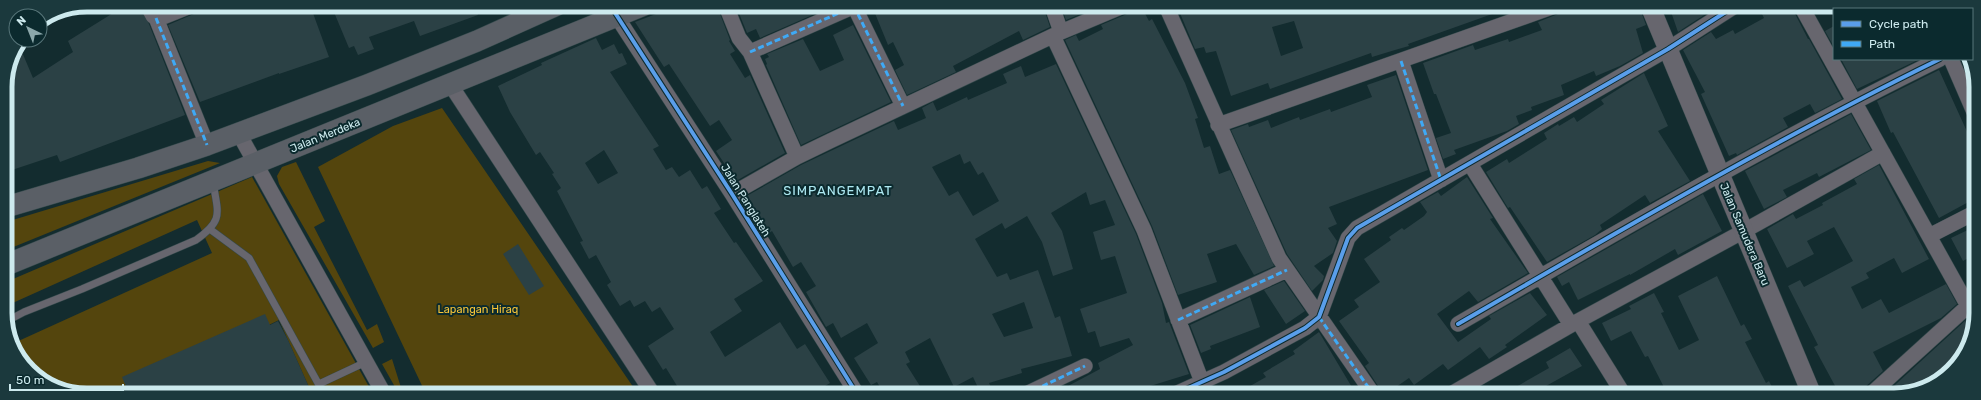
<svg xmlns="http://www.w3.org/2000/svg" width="1981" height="400" viewBox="0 0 1981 400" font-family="Rubik,sans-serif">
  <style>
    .green { fill: #54450d }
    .building { fill: #2b4145; fill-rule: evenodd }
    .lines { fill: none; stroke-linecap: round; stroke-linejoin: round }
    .service-casing { stroke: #33494b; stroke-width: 8 }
    .minor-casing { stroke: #33494b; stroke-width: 16 }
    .tertiary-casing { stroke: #33494b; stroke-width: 20 }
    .secondary-casing { stroke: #33494b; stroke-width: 22 }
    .service { stroke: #67666e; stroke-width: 7 }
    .minor { stroke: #67666e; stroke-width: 15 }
    .tertiary { stroke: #67666e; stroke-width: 19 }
    .secondary { stroke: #5a5f66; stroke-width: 21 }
    .quiet { stroke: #3fa9f5; stroke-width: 3; stroke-dasharray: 6 3; stroke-linecap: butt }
    .cycleway-casing { stroke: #0b2a2e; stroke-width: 6 }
    .cycleway { stroke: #5a9eea; stroke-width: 4 }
    .labels { text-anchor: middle; stroke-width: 4; stroke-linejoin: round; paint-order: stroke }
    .street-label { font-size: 11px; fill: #cdeaee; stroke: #0b2a2e }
    .park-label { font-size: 11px; fill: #f7c539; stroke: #0b2a2e }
    .quarter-label { font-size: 13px; letter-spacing: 1px; fill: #aee9f2; stroke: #0b2a2e }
    .rim { fill: none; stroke: #cdeaee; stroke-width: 5 }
  </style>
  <rect width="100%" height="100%" fill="#132c2f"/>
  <path class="green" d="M442 108 638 394H426L318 167 393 126Z
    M208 161 220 163 6 250V222Z
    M296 162 325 221 314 227 367 330 377 324 384 342 373 348 279 184 277 176 282 167Z
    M252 177 373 394H312L279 320 129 394 71 393 29 371 14 343 212 253 197 220 6 306V282Z
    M392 359 403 394H399L382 364Z"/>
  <path class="building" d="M126 5H138L149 24 185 115 60 162 57 155 6 172 5 82 11 56 19 45 33 78 73 52 68 41Z
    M203 5H310L329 57 279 74V73L200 102 168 25 196 13Z
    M331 5H444L448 14 475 5 478 15 420 36 414 21 369 37 374 49 358 55 354 46 349 48Z
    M677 6H717L730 40 729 41 735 51 730 54 745 78 750 75 785 153 736 181 716 151 732 140 719 120 710 126 669 64 664 67 635 22Z
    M736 6H833L760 38 756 29 747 33Z
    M872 6H1043L1050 27 1023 40 1019 31 953 66 956 72 907 95 895 70 904 65 893 42 888 45Z
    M1061 6H1100L1066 20Z
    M1132 6H1141L1149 21 1152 19 1185 83 1198 118 1195 119 1204 148 1210 146 1219 174 1230 170 1274 266 1254 275 1236 244 1207 254 1217 282 1178 295 1152 226 1065 40 1076 35 1079 41 1103 29 1101 25 1127 14 1130 11Z
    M1177 6H1266L1267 10 1279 6H1509V8L1408 44 1409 46 1395 50 1372 57 1371 53 1270 89 1268 83 1231 96 1216 51 1206 53 1204 47 1195 49ZM1294 21 1303 48 1281 56 1272 27Z
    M1564 6H1639L1646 25 1636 29 1643 53 1620 66 1596 76 1594 71 1561 85 1564 95 1531 107 1532 110 1516 116 1519 124 1507 131 1454 150 1456 154 1443 159 1436 138 1451 133 1436 94H1434L1423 63 1473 45 1475 50 1508 39 1509 42 1542 30 1538 22 1558 14 1562 12Z
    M1669 6H1718L1678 32Z
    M1777 6H1791L1808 39H1809L1842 99 1815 113 1810 104 1783 118 1788 127 1737 155 1736 153 1729 156 1701 94 1705 92 1683 50 1711 32 1716 39 1733 30 1735 34 1764 18 1762 14Z
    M853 25 891 102 801 145 766 65 767 64 765 59 769 57 767 54 803 39 820 71 844 60 833 35Z
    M1834 26V47L1825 31Z
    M596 38 602 50 614 44 619 54 622 53 627 64 610 72 659 146 653 149 666 170 672 167 679 177 690 170 702 189 707 186 721 209 714 213 734 243 736 242 763 281 734 299 742 311 710 332 725 357 780 322 797 349 805 344 830 383 822 388 826 394H682L666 368 663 370 648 346 674 329 660 307 652 312 645 301 634 307 630 300 620 306 607 285 611 282 596 255 589 259 580 242 583 241 557 191 561 188 552 174 554 173 540 152 536 155 510 112 498 86 542 65 541 63ZM604 150 618 173 598 184 585 163Z
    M1841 59H1920L1857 89Z
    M1056 64 1136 234 1162 303 1166 323 1169 322 1189 374 1147 387 1149 394H1053L1100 369 1098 363 1133 345 1129 338 1100 347 1095 331 1088 333 1080 309 1127 293 1115 256 1101 260 1093 232 1115 225 1105 200 1090 205 1086 192 1051 213 1062 231 1073 269 1053 276 1042 242 1027 216 1005 229 1002 223 975 239 997 277 1007 273 1010 280 1038 270 1055 318 1060 316 1072 356 1021 369 1022 373 989 383 994 394H981L973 377 954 387 930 338 905 352 910 362 906 364 925 394H884L877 382 871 385 854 358 878 343 867 323 841 338 833 323 826 327 806 292 816 286 801 262 793 267 772 231 768 234 745 197 801 165 894 121 898 130 926 118 922 108 933 102 937 111 967 97 968 100 1007 83 1003 74 1021 66 1025 77ZM960 154 964 164 970 161 978 175 983 172 999 201 973 216 958 191 949 196 932 167ZM1024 302 1033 328 1004 337 992 314Z
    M1939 70 1974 147 1967 150 1974 164V199L1939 218 1893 132 1891 133 1877 101Z
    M1644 73 1668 126 1658 131 1690 181 1650 203 1645 195 1600 225 1602 229 1595 235 1547 262 1510 207 1508 208 1486 172 1507 159 1509 163 1547 139 1544 133 1558 124 1559 126 1574 117 1577 122 1604 104 1601 100Z
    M1396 75 1428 170 1329 207 1337 224 1328 228 1337 241 1333 253 1314 266 1324 276 1323 280 1312 291 1287 254 1231 130 1248 124 1249 127 1268 120 1271 128 1299 117 1300 120 1330 109 1331 112 1372 97 1367 85Z
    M1851 114 1871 150 1819 177 1817 173 1783 190 1787 197 1764 209 1745 171Z
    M1879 165 1929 259 1902 273 1894 258 1866 273 1869 278 1851 287 1862 309 1881 299 1889 313 1946 284 1957 304 1941 318 1873 352 1883 371 1864 388 1861 395H1840L1814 347 1818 345 1788 286 1800 280 1804 287 1853 261 1834 227 1807 241 1814 254 1787 268 1767 229 1793 214 1796 219 1823 205 1822 203 1857 184 1854 179Z
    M1467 177 1493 218 1490 219 1528 273 1478 302 1469 291 1437 314 1458 342 1491 319 1489 316 1530 293 1547 315 1505 345 1507 347 1489 359 1480 347 1448 370 1443 364 1414 385 1409 378 1386 394H1382L1380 389 1365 366 1369 363 1339 321 1359 307 1354 300 1380 282 1364 259 1391 240 1389 237 1402 228 1404 230 1424 216 1427 212 1420 202 1438 192 1441 196Z
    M1703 194 1722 231 1678 255 1675 249 1630 275V274L1578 300 1569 282 1562 286 1557 277Z
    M1974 227V255L1963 261 1951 238Z
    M518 244 544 286 529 295 503 254Z
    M1717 276 1741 326 1744 324 1752 339 1745 342 1766 383 1769 381 1776 395H1668L1648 356 1645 357 1631 331 1611 341 1602 323 1631 309 1629 306 1654 293 1664 312 1661 313 1679 350 1699 340 1678 296Z
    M1284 281 1305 311 1286 324 1264 290Z
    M1250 297 1260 327 1210 346 1211 349 1201 353 1190 325Z
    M265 314 270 325 278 321 288 340 312 394H129L122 377Z
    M1967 319 1974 323V329L1948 375 1899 395H1884Z
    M1319 332 1356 394H1321L1317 389 1308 394H1236L1266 377 1263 373 1295 354 1293 351Z
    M1570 348 1582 366 1546 386 1550 395H1502L1549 368 1546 362Z"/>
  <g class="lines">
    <g class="service-casing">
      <path id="service" d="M211 230 249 258 324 394
        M7 321 24 312 82 289 196 240C224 220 218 214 213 182
        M319 384 366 362"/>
    </g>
    <g class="minor-casing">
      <path id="minor" d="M147 5 153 16 156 18 163 17 193 5
        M726 6 739 38 750 52 797 157
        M854 6 903 106
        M1052 6 1061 32
        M1166 6 1279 258 1373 394
        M1801 6 1968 306 1974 314
        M617 17 732 194 857 394
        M156 18 207 145
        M1053 36 1144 230 1202 382
        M750 52 855 6
        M1951 59 1974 112
        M1401 61 1441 180
        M450 84 653 394
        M1218 125 1555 6
        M238 132 384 394
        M1470 164 1571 325
        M732 194 797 157 830 141 1061 32 1123 6
        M1929 236 1974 213
        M1178 320 1287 270
        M1578 321 1624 395
        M1458 324C1617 232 1775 140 1940 59
        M1026 394 1085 366
        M1175 394 1224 372 1305 328 1319 317 1348 238 1357 228 1668 49 1735 6
        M1451 394 1578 321 1744 231 1883 153
        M1870 395 1968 306"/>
    </g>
    <g class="tertiary-casing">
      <path id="tertiary" d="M1650 6 1812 395"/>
    </g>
    <g class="secondary-casing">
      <path id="secondary" d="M6 207 138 168 207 145 367 85 477 41 557 5
        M6 265 644 5"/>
    </g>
    <use href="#service" class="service"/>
    <use href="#minor" class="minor"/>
    <use href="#tertiary" class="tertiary"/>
    <use href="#secondary" class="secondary"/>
    <path class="quiet" d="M854 6 903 106
      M156 18 207 145
      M750 52 855 6
      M1401 61 1441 180
      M1319 317 1373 394
      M1178 320 1287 270
      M1026 394 1085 366"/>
    <g class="cycleway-casing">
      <path id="cycleway" d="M610 5 732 194 857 394
        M1458 324C1617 232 1775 140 1940 59
        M1175 394 1224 372 1305 328 1319 317 1348 238 1357 228 1668 49 1735 6"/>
    </g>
    <use href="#cycleway" class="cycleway"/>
  </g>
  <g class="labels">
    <g class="street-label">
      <text transform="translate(325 135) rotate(-22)" y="4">Jalan Merdeka</text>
      <text transform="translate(746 200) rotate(58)" y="4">Jalan Panglateh</text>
      <text transform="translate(1745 234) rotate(67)" y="4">Jalan Samudera Baru</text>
    </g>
    <g class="park-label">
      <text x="478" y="313">Lapangan Hiraq</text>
    </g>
    <g class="quarter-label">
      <text x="838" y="195">SIMPANGEMPAT</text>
    </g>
  </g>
  <path d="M0 0H1981V400H0ZM87 12H1894A75 75 0 0 1 1969 87V313A75 75 0 0 1 1894 388H87A75 75 0 0 1 12 313V87A75 75 0 0 1 87 12Z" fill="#1b393d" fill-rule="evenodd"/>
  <path class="rim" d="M87 12H1894A75 75 0 0 1 1969 87V313A75 75 0 0 1 1894 388H87A75 75 0 0 1 12 313V87A75 75 0 0 1 87 12Z"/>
  <rect x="1833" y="8" width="140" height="52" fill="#0b2a2e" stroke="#59777b"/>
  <rect x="1841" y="21" width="20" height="6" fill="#5a9eea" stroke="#59777b"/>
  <text x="1869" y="28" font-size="12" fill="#cdeaee">Cycle path</text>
  <rect x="1841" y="41" width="20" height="6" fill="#3fa9f5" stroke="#59777b"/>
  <text x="1869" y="48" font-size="12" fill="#cdeaee">Path</text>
  <g transform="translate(28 28) rotate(317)"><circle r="19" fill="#0b2a2e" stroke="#59777b"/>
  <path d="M0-3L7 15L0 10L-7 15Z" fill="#8ca8ab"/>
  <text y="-6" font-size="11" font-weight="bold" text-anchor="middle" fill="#cdeaee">N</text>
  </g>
  <path d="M10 384v6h113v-6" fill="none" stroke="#cdeaee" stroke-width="2"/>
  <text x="16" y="384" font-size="12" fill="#cdeaee" stroke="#0b2a2e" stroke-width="3" paint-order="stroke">50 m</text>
</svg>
